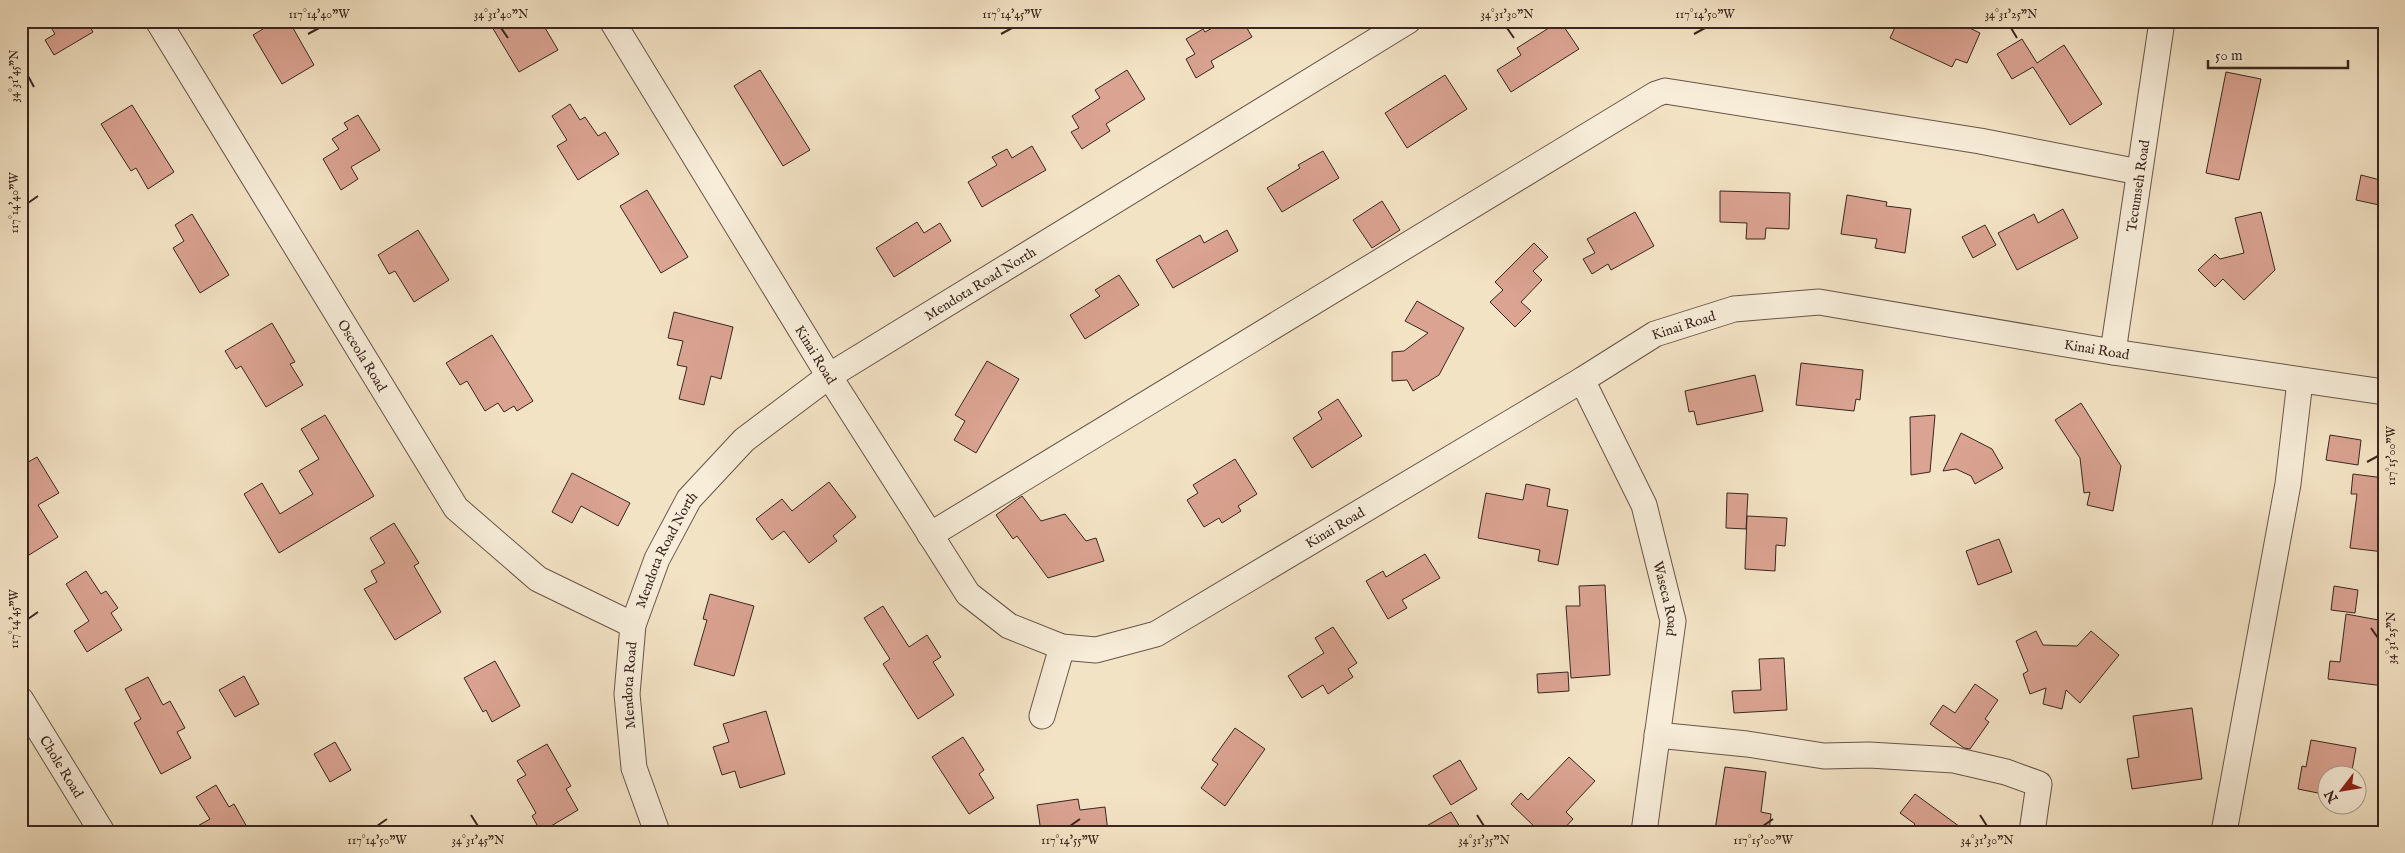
<svg xmlns="http://www.w3.org/2000/svg" width="2405" height="853" viewBox="0 0 2405 853" font-family="'IM FELL English',serif">
  <style>
    .building { fill: #daa392; stroke: #3a261f }
    .lines { fill: none; stroke-linecap: round; stroke-linejoin: round }
    .minor-casing { stroke: #685548; stroke-width: 27 }
    .minor { stroke: #f7edd9; stroke-width: 25 }
    .ticks { fill: none; stroke: #3a261f; stroke-width: 2 }
    .labels { text-anchor: middle; stroke-width: 4; stroke-linejoin: round; paint-order: stroke }
    .street-label { font-size: 14px; fill: #3a261f; stroke: #f7edd9 }
    .neatline { fill: none; stroke: #3a261f; stroke-width: 2 }
    .ticks-label { font-size: 12px; text-anchor: middle; fill: #3a261f }
  </style>
  <rect width="100%" height="100%" fill="#f3e3c5"/>
  <filter id="stains"><feTurbulence type="fractalNoise" baseFrequency=".004" numOctaves="4"/><feColorMatrix values="0 0 0 0 .2 0 0 0 0 .09 0 0 0 0 .02 0 0 0 .5 -.17"/></filter>
  <radialGradient id="worn" r=".72"><stop offset=".6" stop-color="#630" stop-opacity="0"/><stop offset="1" stop-color="#630" stop-opacity=".3"/></radialGradient>
  <path class="building" d="M47 21H87L93 32 54 55 45 40 55 34Z
    M276 21H289L314 65 282 84 253 35Z
    M502 21H541L558 50 519 72 492 27Z
    M1225 21H1243L1252 37 1211 61 1214 67 1196 78 1186 59 1195 54 1186 39 1203 29 1205 32Z
    M1560 21 1579 49 1511 92 1497 70 1521 55 1517 48Z
    M1898 21H1955L1980 33 1967 63 1956 59 1952 67 1890 38Z
    M2022 39 2037 63 2064 45 2102 104 2070 125 2033 67 2012 79 1997 54Z
    M760 70 810 150 783 166 734 86Z
    M1127 70 1145 99 1106 124 1110 131 1082 149 1071 132 1079 128 1072 116 1100 98 1095 90Z
    M2226 72 2261 79 2239 180 2206 173Z
    M1445 75 1467 109 1407 148 1385 113Z
    M570 104 580 120 585 117 598 136 605 132 619 154 578 180 557 146 567 140 552 116Z
    M132 105 174 172 148 189 136 168 131 171 101 124Z
    M358 115 380 150 351 167 358 179 341 190 323 159 339 149 332 139 348 129 344 123Z
    M1032 146 1046 170 982 207 968 182 997 165 992 157 1007 149 1012 158Z
    M1323 151 1339 178 1282 212 1267 188 1300 168 1298 165Z
    M2361 175 2384 181V206L2356 200Z
    M647 190 688 257 661 273 620 206Z
    M1720 191 1790 193 1789 229 1766 228 1765 239H1746L1747 223 1720 222Z
    M1847 195 1887 202 1886 206 1911 209 1905 253 1875 248 1877 239 1841 234Z
    M1382 201 1400 230 1372 248 1353 220Z
    M2063 209 2078 238 2017 270 1998 233 2034 214 2038 223Z
    M1635 212 1654 246 1611 270 1608 264 1592 274 1583 259 1595 253 1587 239Z
    M2261 212 2275 270 2244 300 2223 279 2215 287 2198 270 2215 254 2220 259 2244 253 2235 218Z
    M192 214 229 275 200 293 173 248 184 241 175 225Z
    M917 222 924 233 940 223 951 241 894 277 876 248Z
    M1985 225 1996 245 1973 258 1962 237Z
    M418 230 449 280 414 302 395 271 389 274 378 255Z
    M1227 230 1238 251 1173 288 1156 260 1200 235 1204 243Z
    M1534 243 1548 257 1533 271 1542 280 1521 302 1531 311 1515 327 1490 302 1503 290 1495 282Z
    M1119 275 1139 305 1085 339 1070 315 1100 296 1095 290Z
    M1417 301 1464 328 1439 375 1413 391 1407 380 1392 381V352L1404 351 1428 333 1405 321Z
    M674 312 733 327 721 379 711 376 704 405 679 399 687 367 677 365 683 341 668 338Z
    M272 323 295 362 290 364 303 385 266 407 241 366 236 369 225 351Z
    M492 335 533 401 517 411 514 406 504 412 498 403 485 411 467 381 460 385 446 363Z
    M987 361 1019 379 976 453 954 440 965 421 955 415Z
    M1801 363 1863 370 1860 400 1856 399 1854 411 1796 405Z
    M1755 375 1763 411 1697 425 1694 411 1689 412 1685 391Z
    M1338 399 1362 436 1312 468 1293 438 1322 419 1318 412Z
    M2081 403 2121 466 2113 511 2087 505 2090 492 2084 493 2080 458 2055 420Z
    M325 415 374 496 279 553 244 494 262 483 280 514 313 494 299 471 319 459 301 429Z
    M1935 415 1930 472 1911 475 1910 417Z
    M1961 433 1992 449 2003 468 1975 484 1971 476 1956 469 1943 471Z
    M2330 435 2361 440 2358 465 2326 460Z
    M37 457 59 493 38 505 58 537 29 555 21 542V466Z
    M1235 459 1257 494 1238 506 1241 511 1222 523 1219 518 1204 527 1187 500 1198 493 1193 485Z
    M572 473 630 503 618 526 581 506 572 523 552 512Z
    M2353 474 2384 478V552L2350 548 2357 494H2351Z
    M829 482 856 517 833 536 837 541 809 563 784 531 772 540 756 519 782 499 792 511Z
    M1526 484 1550 489 1547 506 1568 510 1558 565 1538 561 1540 550 1478 538 1486 493 1523 500Z
    M1727 493 1748 494 1746 529 1726 528Z
    M1022 496 1041 521 1065 514 1086 541 1096 538 1104 561 1048 578 1017 536 1013 539 996 515Z
    M1747 516 1787 518 1785 546 1776 545 1775 571 1745 569Z
    M394 523 419 563 414 566 441 612 395 640 364 589 377 582 371 571 385 563 370 538Z
    M1999 539 2012 572 1978 585 1966 551Z
    M1425 554 1440 578 1402 600 1407 608 1388 619 1366 581 1383 571 1386 577Z
    M86 571 101 594 106 591 118 608 111 613 122 630 87 652 74 631 89 621 66 584Z
    M1605 585 1610 675 1571 678 1566 606H1580L1579 586Z
    M2334 586 2358 590 2355 613 2331 610Z
    M710 594 754 606 734 676 694 665 707 620 703 619Z
    M883 606 909 647 927 635 941 657 933 662 954 695 918 719 883 664 890 659 864 618Z
    M2346 614 2384 621V686L2328 679 2330 661 2340 662Z
    M1333 627 1357 663 1348 669 1353 677 1328 694 1323 685 1302 698 1288 676 1324 653 1315 638Z
    M2036 631 2043 645 2077 646 2091 631 2119 655 2080 703 2066 690 2062 709 2043 704 2046 688 2030 694 2023 674 2028 671 2016 641Z
    M1784 658 1787 710 1734 713 1732 691 1761 690 1759 659Z
    M495 661 520 706 492 722 486 710 483 712 464 678Z
    M1568 672 1569 691 1538 693 1537 674Z
    M244 676 259 704 235 717 219 690Z
    M148 677 163 705 170 701 185 728 177 732 191 758 161 774 134 723 141 719 125 689Z
    M1975 684 1998 700 1985 719 1989 722 1970 749 1964 748 1930 724 1943 705 1955 713Z
    M2192 708 2202 779 2132 789 2127 759 2139 757 2133 716Z
    M766 711 785 774 740 788 735 771 722 775 713 747 729 742 723 724Z
    M1235 728 1265 749 1225 806 1201 788 1218 764 1212 760Z
    M963 737 984 770 979 774 994 798 969 814 932 757Z
    M2311 740 2356 748 2351 776H2328V795L2298 789 2302 766 2306 767Z
    M335 742 351 770 330 782 314 754Z
    M547 744 571 786 566 789 578 810 541 832 532 816 536 813 517 780 526 775 517 761Z
    M1569 757 1595 781 1566 812 1573 819 1561 832H1540L1511 804 1521 793 1528 800Z
    M1460 760 1477 789 1451 805 1433 776Z
    M1725 767 1766 772 1761 812 1771 814 1769 832 1715 830Z
    M216 785 229 807 234 804 247 827 238 832H187L210 819 196 797Z
    M1915 794 1967 832H1909L1915 824 1900 813Z
    M1078 799 1080 810 1105 807 1108 832H1041L1037 805Z
    M1451 812 1463 832H1416Z"/>
  <g class="lines">
    <g class="minor-casing">
      <g id="minor">
        <path id="s1" d="M158 21 456 508 538 579 633 625"/>
        <path id="s2" d="M612 21 829 376 968 594 1009 626 1062 647 1096 650 1156 634 1582 380 1655 334 1734 309 1819 302 2113 352 2384 392"/>
        <path id="s3" d="M2113 352 2162 21"/>
        <path id="s4" d="M1582 380 1644 505 1673 621 1644 832"/>
        <path d="M930 535 1656 94 1665 91 1980 141 2139 172"/>
        <path id="s5" d="M21 700 102 832"/>
        <path d="M1042 716 1062 647"/>
        <path d="M1657 735 1747 744 1824 756 1869 755 1954 760 2006 772 2039 784 2032 832"/>
        <path id="s6" d="M657 832 634 768 627 694 633 625 657 559 689 499 744 440 829 376 1408 21"/>
        <path d="M2224 832 2288 484 2300 381"/>
      </g>
    </g>
    <use href="#minor" class="minor"/>
  </g>
  <path class="ticks" d="M501 28 508 38M1507 28 1514 38M2011 28 2017 38M308 34 319 28M1001 34 1012 28M1694 34 1705 28M28 76 34 87M28 203 38 196M2367 462 2378 456M28 619 38 612M2371 628 2378 638M471 815 478 826M1477 815 1484 826M1980 815 1987 826M377 826 387 819M1070 826 1080 819M1763 826 1773 819"/>
  <g class="labels">
    <g class="street-label">
      <text dy="5" stroke="none"><textPath href="#s3" startOffset="168">Tecumseh Road</textPath></text>
      <text dy="5" stroke="none"><textPath href="#s6" startOffset="714">Mendota Road North</textPath></text>
      <text dy="5" stroke="none"><textPath href="#s2" startOffset="1492">Kinai Road</textPath></text>
      <text dy="5" stroke="none"><textPath href="#s2" startOffset="1912">Kinai Road</textPath></text>
      <text dy="5" stroke="none"><textPath href="#s2" startOffset="391">Kinai Road</textPath></text>
      <text dy="5" stroke="none"><textPath href="#s1" startOffset="392">Osceola Road</textPath></text>
      <text dy="5" stroke="none"><textPath href="#s2" startOffset="1088">Kinai Road</textPath></text>
      <text dy="5" stroke="none"><textPath href="#s6" startOffset="294">Mendota Road North</textPath></text>
      <text dy="5" stroke="none"><textPath href="#s4" startOffset="236">Waseca Road</textPath></text>
      <text dy="5" stroke="none"><textPath href="#s6" startOffset="151">Mendota Road</textPath></text>
      <text dy="5" stroke="none"><textPath href="#s5" startOffset="78">Chole Road</textPath></text>
    </g>
  </g>
  <rect width="2405" height="853" fill="none" stroke="#f3e3c5" stroke-width="55"/>
  <g transform="translate(2342 790) rotate(239)"><circle r="24" fill="#f7edd9" stroke="#ab9d8f"/>
  <path d="M0-4L9 19L0 12L-9 19Z" fill="#8f2418"/>
  <text y="-8" font-size="14" font-weight="bold" text-anchor="middle" fill="#3a261f">N</text>
  </g>
  <path d="M2208 60v8h140v-8" fill="none" stroke="#3a261f" stroke-width="2.5"/>
  <text x="2215" y="60" font-size="15" fill="#3a261f" stroke="#f7edd9" stroke-width="4" paint-order="stroke">50 m</text>
  <rect x="28" y="28" width="2350" height="798" class="neatline"/>
  <g class="ticks-label">
    <text x="319" y="18">117°14'40"W</text>
    <text x="501" y="18">34°31'40"N</text>
    <text x="1012" y="18">117°14'45"W</text>
    <text x="1507" y="18">34°31'30"N</text>
    <text x="1705" y="18">117°14'50"W</text>
    <text x="2011" y="18">34°31'25"N</text>
    <text transform="translate(14 76) rotate(-90)" y="4">34°31'45"N</text>
    <text transform="translate(14 203) rotate(-90)" y="4">117°14'40"W</text>
    <text transform="translate(2391 456) rotate(-90)" y="4">117°15'00"W</text>
    <text transform="translate(14 619) rotate(-90)" y="4">117°14'45"W</text>
    <text transform="translate(2391 638) rotate(-90)" y="4">34°31'25"N</text>
    <text x="377" y="844">117°14'50"W</text>
    <text x="478" y="844">34°31'45"N</text>
    <text x="1070" y="844">117°14'55"W</text>
    <text x="1484" y="844">34°31'35"N</text>
    <text x="1763" y="844">117°15'00"W</text>
    <text x="1987" y="844">34°31'30"N</text>
  </g>
  <rect width="100%" height="100%" filter="url(#stains)"/>
  <rect width="100%" height="100%" fill="url(#worn)"/>
</svg>
